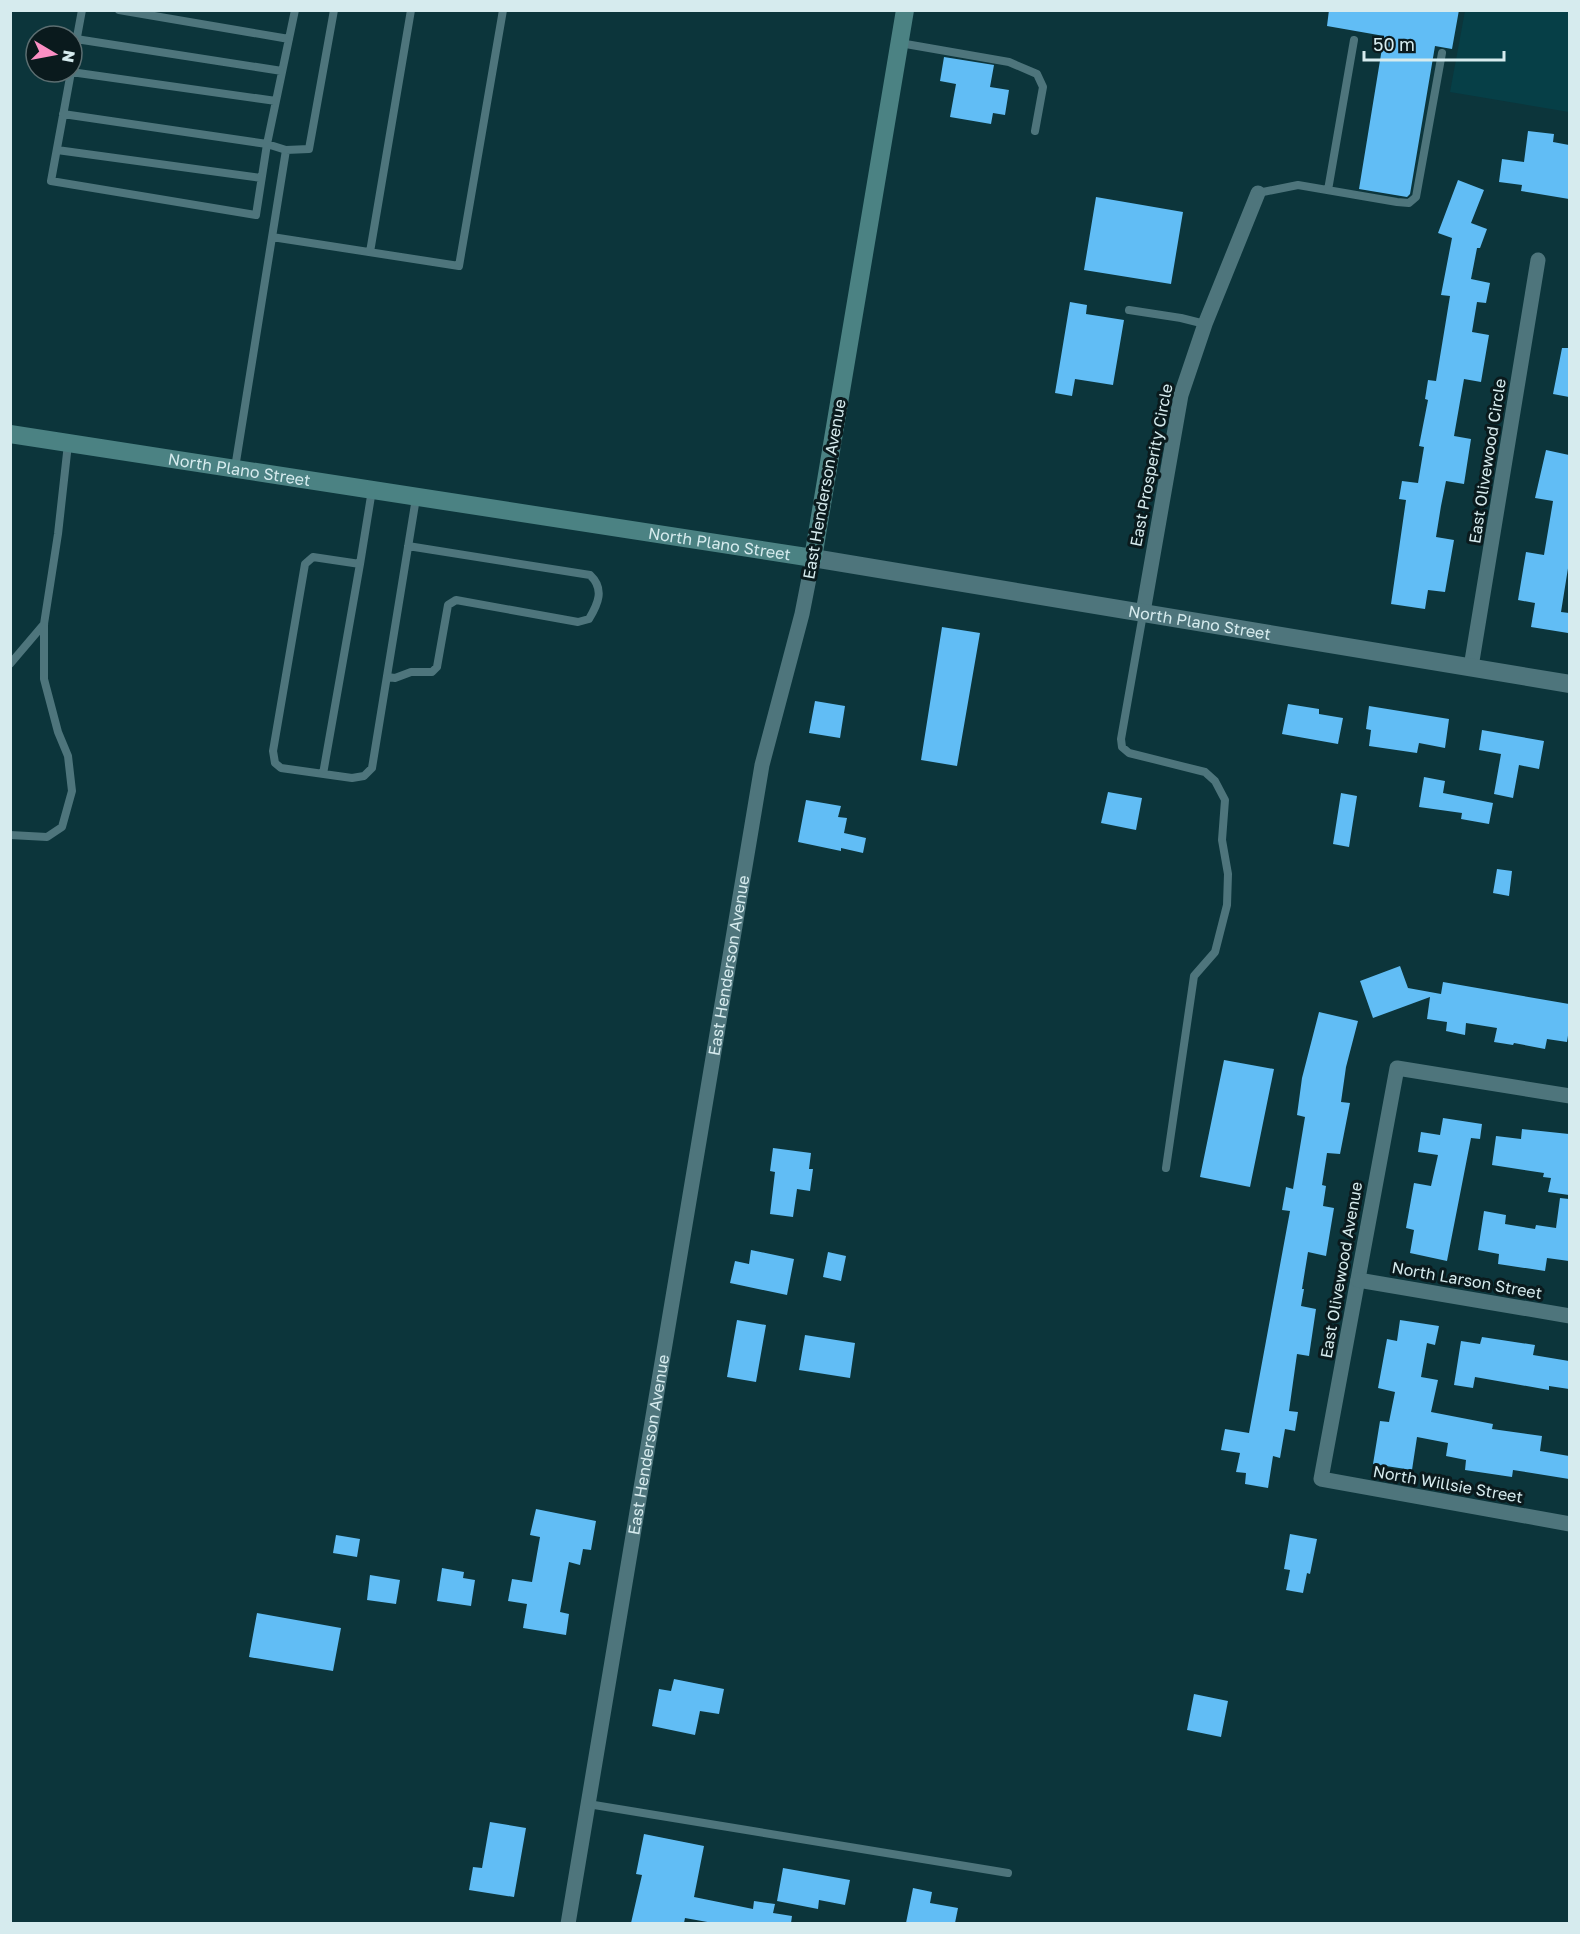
<svg xmlns="http://www.w3.org/2000/svg" width="1580" height="1934" viewBox="0 0 1580 1934" font-family="'Golos Text',sans-serif">
  <style>
    .built { fill: #063f47 }
    .building { fill: #61bdf5 }
    .lines { fill: none; stroke-linecap: round; stroke-linejoin: round }
    .service { stroke: #4e757c; stroke-width: 8 }
    .minor { stroke: #4e757c; stroke-width: 15 }
    .tertiary { stroke: #4e757c; stroke-width: 18 }
    .secondary { stroke: #4b8283; stroke-width: 18 }
    .labels { text-anchor: middle; stroke-width: 6; stroke-linejoin: round; paint-order: stroke }
    .street-label { font-size: 16px; fill: #d6ebee; stroke: #0a1a1d }
  </style>
  <rect width="100%" height="100%" fill="#0c353b"/>
  <path class="built" d="M1465 11H1569V112L1450 92Z"/>
  <path class="building" d="M1329 10H1459L1452 49 1435 46 1410 194 1407 197 1359 189 1384 36 1327 26Z
    M944 57 994 65 990 87 1009 90 1005 115 993 113 991 124 950 117 956 84 940 81Z
    M1528 131 1554 134 1553 142 1569 145V199L1521 191 1522 185 1499 182 1502 159 1524 162Z
    M1458 180 1484 190 1471 223 1487 229 1480 248H1477L1471 279 1490 283 1486 303 1477 302 1472 332 1489 335 1481 382 1464 379 1454 436 1471 439 1464 484 1446 481 1441 506 1436 537 1454 540 1445 592 1428 590 1425 609 1391 604 1406 500 1399 499 1402 481 1418 483 1424 447 1419 446 1428 400 1425 399 1428 380 1436 381 1450 296 1441 295 1452 238 1438 233Z
    M1096 197 1183 212 1171 284 1084 270Z
    M1070 302 1087 305 1086 314 1124 320 1113 385 1075 379 1072 396 1055 393Z
    M1562 348H1569V397L1553 394Z
    M1546 450 1569 455V562L1561 612 1569 613 1568 633 1531 627 1535 603 1518 600 1526 552 1544 555 1553 501 1535 498Z
    M942 627 980 633 957 766 921 760Z
    M815 701 845 706 840 738 809 733Z
    M1288 704 1319 709V714L1343 718 1338 744 1282 734Z
    M1369 706 1449 719 1445 748 1419 743 1417 753 1369 746 1371 730 1366 729Z
    M1482 730 1544 741 1539 769 1519 765 1513 798 1494 794 1501 754 1479 750Z
    M1424 777 1445 781 1443 793 1493 803 1489 824 1461 819 1462 813 1419 807Z
    M1108 792 1142 798 1136 830 1101 823Z
    M1341 793 1357 796 1349 847 1333 844Z
    M806 800 841 806 838 817 847 818 844 833 866 838 863 853 841 848V851L798 842Z
    M1497 869 1512 871 1509 896 1493 893Z
    M1400 966 1408 988 1441 994 1443 982 1569 1004V1029L1567 1042 1547 1039 1545 1049 1514 1043 1513 1045 1494 1042 1497 1028 1466 1023 1465 1035 1446 1031 1447 1022 1427 1019 1430 997 1373 1018 1360 981Z
    M1319 1012 1358 1021 1346 1067 1341 1102 1350 1103 1340 1154 1327 1153 1322 1185 1326 1186 1323 1206 1334 1208 1326 1256 1308 1252 1302 1289H1304L1301 1306 1316 1309 1309 1356 1297 1354 1289 1411 1298 1412 1295 1431 1285 1429 1280 1458 1273 1456 1268 1488 1245 1484 1246 1473 1236 1472 1240 1453 1221 1450 1225 1429 1249 1433 1290 1211 1282 1210 1286 1187 1293 1189 1305 1117 1297 1115 1302 1078Z
    M1224 1060 1274 1069 1250 1187 1200 1177Z
    M1443 1118 1482 1124 1480 1139 1471 1138 1447 1261 1410 1253 1414 1230 1406 1228 1414 1183 1431 1186 1438 1155 1418 1152 1421 1132 1440 1135Z
    M1522 1129 1569 1134V1195L1548 1192 1551 1178 1543 1177 1544 1173 1492 1165 1496 1136 1521 1139Z
    M773 1148 811 1153 809 1169H813L810 1191 797 1189 793 1217 770 1214 775 1172 770 1171Z
    M1560 1198 1569 1199V1261L1547 1258 1545 1271 1498 1264 1499 1254 1478 1250 1484 1211 1506 1215 1505 1224 1535 1229 1536 1225 1556 1228Z
    M751 1250 794 1259 787 1295 730 1283 735 1261 749 1264Z
    M828 1252 846 1256 841 1281 823 1277Z
    M737 1320 766 1325 756 1382 727 1377Z
    M1400 1320 1439 1326 1435 1345 1427 1343 1421 1377 1438 1380 1431 1412 1493 1424 1492 1429 1542 1436 1540 1451 1569 1456V1479L1513 1470 1512 1477 1465 1470 1466 1460 1446 1456 1448 1443 1417 1437 1412 1470 1373 1464 1380 1421 1389 1422 1395 1392 1378 1388 1387 1339 1397 1341Z
    M805 1335 855 1343 850 1378 799 1370Z
    M1482 1337 1535 1345 1533 1355 1569 1361V1389L1549 1386V1390L1475 1377 1473 1388 1454 1385 1461 1341 1480 1344Z
    M536 1509 596 1521 591 1550 583 1549 580 1565 569 1562 560 1612 569 1614 566 1635 523 1628 527 1604 508 1601 512 1579 532 1582 540 1537 530 1535Z
    M1290 1534 1317 1539 1310 1574 1307 1573 1303 1593 1286 1590 1290 1570 1284 1569Z
    M336 1535 360 1539 357 1557 333 1553Z
    M442 1568 464 1572 463 1578 475 1580 471 1606 437 1601Z
    M370 1575 400 1580 396 1604 367 1600Z
    M257 1613 341 1628 333 1671 249 1657Z
    M674 1679 724 1689 719 1714 700 1711 695 1735 652 1726 659 1689 671 1691Z
    M1194 1694 1228 1701 1221 1737 1187 1730Z
    M490 1822 526 1828 514 1897 469 1890 473 1867 482 1868Z
    M644 1834 704 1846 694 1897 753 1909 754 1901 775 1904 773 1913 792 1916 791 1923H713L685 1918 684 1923H631L642 1875 636 1874Z
    M783 1868 850 1880 845 1905 819 1900 818 1909 777 1901Z
    M913 1888 932 1892 930 1903 958 1908 955 1923H906Z"/>
  <g class="lines">
    <path class="service" d="M119 10 289 39
      M76 39 282 71
      M900 43 1009 62 1037 74 1043 87 1035 131
      M72 64 82 10
      M71 72 51 181 256 215 267 144 295 10
      M71 72 276 101
      M63 114 267 144 286 150
      M57 150 261 178
      M1328 190 1354 40
      M1258 193 1298 185 1397 202 1409 203 1416 197 1442 53
      M272 237 459 266 503 10
      M370 252 411 10
      M1129 310 1181 318 1205 324
      M235 468 286 150 309 149 334 10
      M372 490 360 564 313 557 305 564 273 751 275 763 281 768 352 778 364 776 372 768 416 498
      M1143 614 1121 739 1122 747 1129 753 1205 772 1215 781 1225 800 1222 840 1228 874 1227 905 1215 952 1194 976 1166 1168
      M10 664 44 624
      M387 677 395 678 411 672H432L437 667 448 605 456 600 578 622 589 619C598 604 605 589 590 575L408 546
      M323 774 360 564
      M10 835 47 837 62 827 72 791 68 756 58 732 44 679V624L58 534 68 444
      M588 1804 1008 1873"/>
    <g class="minor">
      <path d="M1143 612 1181 395 1205 324 1258 193"/>
      <path d="M1471 667 1538 260"/>
      <path d="M1570 1096 1397 1068 1321 1479 1570 1524"/>
      <path d="M1358 1280 1570 1316"/>
      <path id="s1" d="M568 1924 762 765 802 614 813 558"/>
    </g>
    <path class="tertiary" id="s2" d="M813 558 1570 684"/>
    <path class="secondary" id="s3" d="M10 434 813 558 905 10"/>
  </g>
  <g class="labels">
    <g class="street-label">
      <text transform="translate(1487 461) rotate(-81)" y="6">East Olivewood Circle</text>
      <text transform="translate(1151 465) rotate(-79)" y="6">East Prosperity Circle</text>
      <text dy="6" stroke="none"><textPath href="#s3" startOffset="232">North Plano Street</textPath></text>
      <text transform="translate(824 489) rotate(-80)" y="6">East Henderson Avenue</text>
      <text dy="6" stroke="none"><textPath href="#s3" startOffset="718">North Plano Street</textPath></text>
      <text dy="6" stroke="none"><textPath href="#s2" startOffset="392">North Plano Street</textPath></text>
      <text dy="6" stroke="none"><textPath href="#s1" startOffset="972">East Henderson Avenue</textPath></text>
      <text transform="translate(1341 1270) rotate(-80)" y="6">East Olivewood Avenue</text>
      <text transform="translate(1467 1280) rotate(10)" y="6">North Larson Street</text>
      <text dy="6" stroke="none"><textPath href="#s1" startOffset="486">East Henderson Avenue</textPath></text>
      <text transform="translate(1448 1484) rotate(10)" y="6">North Willsie Street</text>
    </g>
  </g>
  <rect width="1580" height="1934" fill="none" stroke="#d6ebee" stroke-width="24"/>
  <g transform="translate(54 54) rotate(100)"><circle r="28" fill="#0a1a1d" stroke="#5c6e71" stroke-width="1.5"/>
  <path d="M0-4.5L10 22L0 15L-10 22Z" fill="#fb8fc4"/>
  <text y="-9" font-size="16" font-weight="bold" text-anchor="middle" fill="#d6ebee">N</text>
  </g>
  <path d="M1364 51v9h140v-9" fill="none" stroke="#d6ebee" stroke-width="3"/>
  <text x="1373" y="51" font-size="18" fill="#d6ebee" stroke="#0a1a1d" stroke-width="4.5" paint-order="stroke">50 m</text>
</svg>
